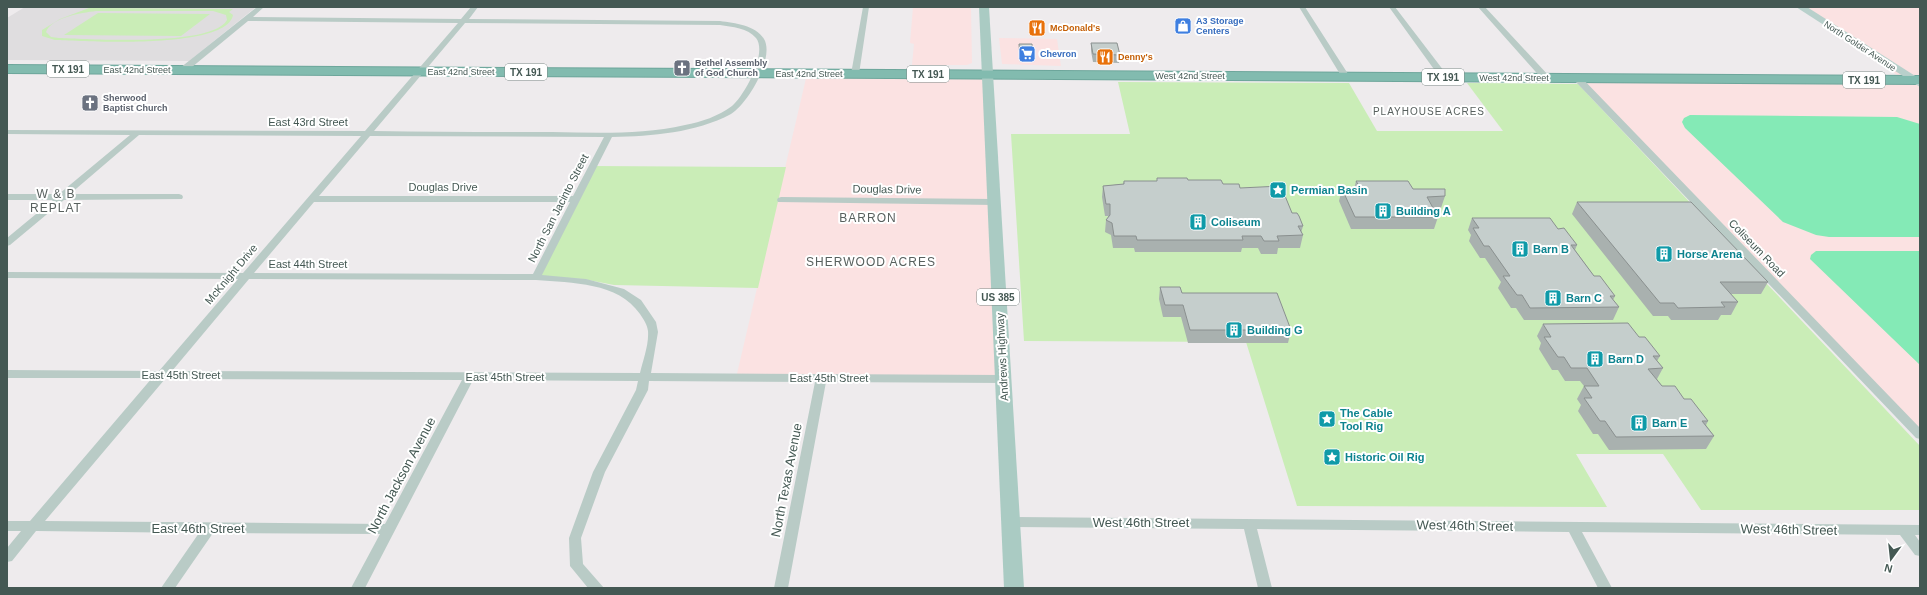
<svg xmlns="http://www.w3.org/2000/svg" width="1927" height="595" viewBox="0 0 1927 595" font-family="Helvetica,sans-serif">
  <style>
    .commercial { fill: #fbe2e2 }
    .education { fill: #dfdddf }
    .green { fill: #caedb7; fill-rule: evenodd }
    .water { fill: #84eab6 }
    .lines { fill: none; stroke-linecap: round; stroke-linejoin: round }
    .highway-casing { stroke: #6da69b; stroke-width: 2 }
    .street { fill: #b9cbc6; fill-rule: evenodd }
    .secondary { fill: #b8d0cb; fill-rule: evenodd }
    .primary { fill: #aacbc3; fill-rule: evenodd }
    .highway { fill: #82bbaf; fill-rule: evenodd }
    .wall { fill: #a9b1af }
    .building { fill: #c5cecc; stroke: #8a908f }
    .labels { text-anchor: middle; stroke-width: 4; stroke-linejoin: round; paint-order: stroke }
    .far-shop-label { font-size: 9px; font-weight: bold; fill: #366cbe; stroke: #fff; text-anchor: start }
    .far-food-label { font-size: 9px; font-weight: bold; fill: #c56008; stroke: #fff; text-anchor: start }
    .far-street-label { font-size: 9px; fill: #445853; stroke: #fff }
    .far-worship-label { font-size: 9px; font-weight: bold; fill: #5b616d; stroke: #fff; text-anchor: start }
    .shield { fill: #fff; stroke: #7c8a87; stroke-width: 1 }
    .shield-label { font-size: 10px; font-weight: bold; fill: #445853 }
    .far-neighbourhood-label { font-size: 10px; letter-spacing: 1px; fill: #58605e; stroke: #fff }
    .street-label { font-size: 11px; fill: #445853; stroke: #fff }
    .culture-label { font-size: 11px; font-weight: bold; fill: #0d838f; stroke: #fff; text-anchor: start }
    .neighbourhood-label { font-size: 12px; letter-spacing: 1px; fill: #58605e; stroke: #fff }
    .near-street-label { font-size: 13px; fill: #445853; stroke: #fff }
  </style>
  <rect width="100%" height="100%" fill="#eeebed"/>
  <path class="commercial" d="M913 7H971L972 63 967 65H912L914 44 910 43Z
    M1800 7H1920V436L1577 78 1903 79Z
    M999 38 1057 39 1061 66 1002 64Z
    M807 74 987 75 1003 379 736 378Z"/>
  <path class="education" d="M25 7H256L189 61 7 60V18Z"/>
  <path class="green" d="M89 8 233 9 229 12 233 15C227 50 84 41 55 40L42 36V30L60 19ZM96 11H213L226 15 227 20C212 47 90 39 59 38L51 37 46 32C52 17 81 13 96 11Z
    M98 13 210 14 181 36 64 35Z
    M1118 82 1349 83 1377 131H1503L1467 83 1578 84 1920 446V510H1701L1663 454H1576L1607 507 1297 506 1246 342 1024 341 1011 134H1130Z
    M593 166 786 167 758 288 614 285 583 279 536 277Z"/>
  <path class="water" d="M1690 115 1897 117 1920 124V237H1829L1816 235 1783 222 1685 128 1682 122 1684 118Z
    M1816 251H1920V365L1810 259 1811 255Z"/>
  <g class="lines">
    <g class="highway-casing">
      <path id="highway" d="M7 65 1920 76V84L7 73Z"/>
    </g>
    <path class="street" d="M257 7H264L253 17 461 19 471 7H478L469 19 720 21C735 23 755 25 764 39 775 57 748 104 731 114 695 133 653 136 612 137L542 275 586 279 624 289 641 300 656 322 658 332 651 373 1003 375 1007 376 1008 379 1007 382 1003 383 826 382 788 588H774L815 382 649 381 648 390 605 472 581 538 583 564 604 588H588L570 566 569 538 593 472 636 390 638 381 473 380 365 588H351L380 534 213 533 175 588H161L199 533 36 531 12 561 7 562V548L21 531H7V521H30L152 378H7V370L159 371 238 279 7 278V272L243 273 361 136 139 135 70 194H179L182 195 183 197 182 199 64 200 10 245 7 246V238L53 200H7V194H59L130 135 7 134V130L365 131 458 23 248 21 186 72H180V68ZM465 23 720 25C732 27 748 28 756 38 768 53 744 96 732 106 719 116 701 122 685 125 641 135 596 133 552 132 493 132 433 132 374 131ZM370 136 604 137 573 196H319ZM314 202H570L533 274 254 273ZM249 279 536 280C572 283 618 282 640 314 644 320 647 324 648 331 649 345 643 360 640 373L172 371ZM165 379 462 380 385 524 45 521Z
      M863 7H869L859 74 855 76 851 74Z
      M1299 7H1305L1350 77 1349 79H1343Z
      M1389 7H1395L1447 75V79H1441Z
      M1478 7H1485L1549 76V80H1543Z
      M1574 76H1580L1920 428V439L1916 438 1574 80Z
      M781 197 994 199 998 202 994 205 778 202 777 200 778 198Z
      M1010 517 1920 525V535H1915L1920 542V556L1915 555 1900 535 1582 532 1612 588H1598L1569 532 1257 529 1272 588H1258L1244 529 1010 527 1006 526 1004 522 1006 518Z"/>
    <path class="secondary" d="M1796 7H1807L1920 79V87Z"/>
    <path class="primary" d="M979 7H989L1024 588H1004Z"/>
    <use href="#highway" class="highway"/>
  </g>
  <path class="wall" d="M1091 43 1120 55 1119 63 1093 62 1091 51Z
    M1019 44 1033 58V62H1020Z
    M1157 178 1223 184 1240 188 1292 213 1303 226 1301 233 1303 235 1300 248H1278L1277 254H1261L1258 248H1242L1241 252H1135L1134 248H1113L1111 235 1105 232 1106 220 1108 217V216H1105L1102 197 1103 186 1123 184 1124 181H1157Z
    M1356 181 1413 189 1445 196 1441 208H1434L1438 217 1434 229H1351L1339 201 1342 189H1354Z
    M1577 202 1768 282 1761 294H1731L1738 302 1731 315H1721L1718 320H1671L1668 316H1653L1572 214Z
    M1472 218 1558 229 1577 245 1575 250 1594 276 1615 296 1613 300 1619 307 1613 320H1524L1516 308H1511L1498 288 1501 282 1485 258H1480L1469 241 1471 235 1468 230Z
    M1160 287 1182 293 1291 330 1288 343H1188L1181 317H1163L1159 299Z
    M1543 324 1639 337 1660 356 1657 361 1663 368 1657 379 1662 386 1684 399 1708 421 1706 425 1714 436 1706 449 1609 450 1598 434H1593L1578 411 1581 405 1577 399 1584 386 1580 381H1565L1558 370H1552L1539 349 1541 343 1537 336Z"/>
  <path class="building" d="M1091 43H1117L1120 55 1093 54Z
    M1019 44H1032L1033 58H1020Z
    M1157 178H1187L1188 180H1221L1223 184H1239L1240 188 1281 186 1292 213H1297L1299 216 1303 226H1298L1303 235 1277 236 1279 241H1264L1261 236H1242L1243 240H1137L1136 236H1114L1112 223 1106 220 1110 215V204H1106L1103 186 1124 184V181H1157Z
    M1356 181H1408L1413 189H1445V196L1427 197 1438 217H1355L1342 189H1361Z
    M1577 202H1691L1768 282H1720L1738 302H1721L1725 307 1678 308 1674 303H1660Z
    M1472 218H1550L1558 229 1564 228 1577 245H1571L1594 276H1600L1615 296H1610L1619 307 1530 308 1522 295H1517L1503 276H1510L1489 246H1484L1473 228H1479Z
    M1160 287H1180L1182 293H1277L1291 330H1190L1183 305H1165Z
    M1628 323 1639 337H1645L1660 356H1653L1663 368 1648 369 1662 386H1675L1684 399H1691L1708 421H1702L1714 436 1616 437 1605 421H1600L1584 398H1592L1584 386H1599L1587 368H1571L1564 357H1558L1544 337H1551L1543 324Z"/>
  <defs>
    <g id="shop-square" transform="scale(0.9)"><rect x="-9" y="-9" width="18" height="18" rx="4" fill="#3f7fe0" stroke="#fff"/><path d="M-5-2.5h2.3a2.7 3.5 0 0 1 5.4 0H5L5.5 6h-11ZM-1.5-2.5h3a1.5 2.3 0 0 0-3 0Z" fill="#fff"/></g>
    <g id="restaurant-square" transform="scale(0.9)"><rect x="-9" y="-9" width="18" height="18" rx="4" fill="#e8710a" stroke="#fff"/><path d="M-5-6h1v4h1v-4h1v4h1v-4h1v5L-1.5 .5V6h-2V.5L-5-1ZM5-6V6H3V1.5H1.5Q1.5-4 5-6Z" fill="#fff"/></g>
    <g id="supermarket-square" transform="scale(0.9)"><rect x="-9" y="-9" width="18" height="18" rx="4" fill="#3f7fe0" stroke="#fff"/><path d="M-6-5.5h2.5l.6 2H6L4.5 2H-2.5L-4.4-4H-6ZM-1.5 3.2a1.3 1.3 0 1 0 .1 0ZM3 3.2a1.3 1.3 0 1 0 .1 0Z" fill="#fff"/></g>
    <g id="church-square" transform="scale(0.9)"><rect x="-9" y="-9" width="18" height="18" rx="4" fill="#6b7280" stroke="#fff"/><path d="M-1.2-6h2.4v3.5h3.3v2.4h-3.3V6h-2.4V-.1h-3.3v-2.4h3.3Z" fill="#fff"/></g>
    <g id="sight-square" transform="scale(0.9)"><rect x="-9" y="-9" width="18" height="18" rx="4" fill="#0f9aa8" stroke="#fff"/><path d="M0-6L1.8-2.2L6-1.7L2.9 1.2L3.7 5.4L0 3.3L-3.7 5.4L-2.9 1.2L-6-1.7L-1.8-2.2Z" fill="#fff"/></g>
    <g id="building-square" transform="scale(0.9)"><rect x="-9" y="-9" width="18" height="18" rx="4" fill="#0f9aa8" stroke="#fff"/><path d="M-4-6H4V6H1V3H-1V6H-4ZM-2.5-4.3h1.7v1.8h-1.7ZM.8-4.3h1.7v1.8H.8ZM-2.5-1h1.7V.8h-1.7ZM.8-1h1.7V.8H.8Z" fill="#fff"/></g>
  </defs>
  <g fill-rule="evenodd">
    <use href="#shop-square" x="1183" y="26"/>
    <use href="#restaurant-square" x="1037" y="28"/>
    <use href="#supermarket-square" x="1027" y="54"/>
    <use href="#restaurant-square" x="1105" y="57"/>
    <use href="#church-square" x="682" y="68"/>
    <use href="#church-square" x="90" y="103"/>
    <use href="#sight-square" x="1278" y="190"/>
    <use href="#building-square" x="1383" y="211"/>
    <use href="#building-square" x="1198" y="222"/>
    <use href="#building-square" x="1520" y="249"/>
    <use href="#building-square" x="1664" y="254"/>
    <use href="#building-square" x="1553" y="298"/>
    <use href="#building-square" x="1234" y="330"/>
    <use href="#building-square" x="1595" y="359"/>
    <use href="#sight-square" x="1327" y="419"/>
    <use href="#building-square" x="1639" y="423"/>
    <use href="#sight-square" x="1332" y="457"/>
  </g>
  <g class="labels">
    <g class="far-shop-label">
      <text x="1196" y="24">A3 Storage<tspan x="1196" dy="10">Centers</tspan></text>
      <text x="1040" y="57">Chevron</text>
    </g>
    <g class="far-food-label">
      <text x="1050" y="31">McDonald's</text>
      <text x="1118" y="60">Denny's</text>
    </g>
    <g class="far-street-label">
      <text transform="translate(1860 46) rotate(33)" y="3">North Golder Avenue</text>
      <text x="137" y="73">East 42nd Street</text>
      <text x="461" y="75">East 42nd Street</text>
      <text x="809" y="77">East 42nd Street</text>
      <text x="1190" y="79">West 42nd Street</text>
      <text x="1514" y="81">West 42nd Street</text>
    </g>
    <g class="far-worship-label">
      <text x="695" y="66">Bethel Assembly<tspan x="695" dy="10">of God Church</tspan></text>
      <text x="103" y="101">Sherwood<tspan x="103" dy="10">Baptist Church</tspan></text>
    </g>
    <g class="shield">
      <rect x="47" y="61" width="42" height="16" rx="3"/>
      <rect x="505" y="64" width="42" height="16" rx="3"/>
      <rect x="907" y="66" width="42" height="16" rx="3"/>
      <rect x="1422" y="69" width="42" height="16" rx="3"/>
      <rect x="1843" y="72" width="42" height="16" rx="3"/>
      <rect x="977" y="289" width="42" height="16" rx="3"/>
    </g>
    <g class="shield-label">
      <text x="68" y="73">TX 191</text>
      <text x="526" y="76">TX 191</text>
      <text x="928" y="78">TX 191</text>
      <text x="1443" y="81">TX 191</text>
      <text x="1864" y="84">TX 191</text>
      <text x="998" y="301">US 385</text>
    </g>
    <g class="far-neighbourhood-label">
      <text x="1429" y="115">PLAYHOUSE ACRES</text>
    </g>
    <g class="street-label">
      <text x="308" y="126">East 43rd Street</text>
      <text x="443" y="191">Douglas Drive</text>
      <text transform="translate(887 189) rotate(1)" y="4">Douglas Drive</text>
      <text transform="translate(558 208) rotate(-63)" y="4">North San Jacinto Street</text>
      <text transform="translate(1757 248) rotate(46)" y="4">Coliseum Road</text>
      <text x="308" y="268">East 44th Street</text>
      <text transform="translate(231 274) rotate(-50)" y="4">McKnight Drive</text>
      <text transform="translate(1002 357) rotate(-93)" y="4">Andrews Highway</text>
      <text x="181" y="379">East 45th Street</text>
      <text x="505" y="381">East 45th Street</text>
      <text x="829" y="382">East 45th Street</text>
    </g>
    <g class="culture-label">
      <text x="1291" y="194">Permian Basin</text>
      <text x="1396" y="215">Building A</text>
      <text x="1211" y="226">Coliseum</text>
      <text x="1533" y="253">Barn B</text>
      <text x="1677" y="258">Horse Arena</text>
      <text x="1566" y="302">Barn C</text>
      <text x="1247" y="334">Building G</text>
      <text x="1608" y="363">Barn D</text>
      <text x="1340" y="417">The Cable<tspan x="1340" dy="13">Tool Rig</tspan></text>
      <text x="1652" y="427">Barn E</text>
      <text x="1345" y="461">Historic Oil Rig</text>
    </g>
    <g class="neighbourhood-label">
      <text x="56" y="198">W &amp; B<tspan x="56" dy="14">REPLAT</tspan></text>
      <text x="868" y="222">BARRON</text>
      <text x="871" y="266">SHERWOOD ACRES</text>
    </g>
    <g class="near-street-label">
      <text transform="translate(401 475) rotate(-62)" y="5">North Jackson Avenue</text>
      <text transform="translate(786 480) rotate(-79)" y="5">North Texas Avenue</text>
      <text x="1141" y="527">West 46th Street</text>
      <text transform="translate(1465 525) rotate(1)" y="5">West 46th Street</text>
      <text x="198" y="533">East 46th Street</text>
      <text transform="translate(1789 529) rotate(1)" y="5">West 46th Street</text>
    </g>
  </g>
  <rect width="1927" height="595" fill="none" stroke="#445853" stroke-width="16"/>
  <g transform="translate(1891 559) rotate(195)" stroke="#ffffff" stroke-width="3" paint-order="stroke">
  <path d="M0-3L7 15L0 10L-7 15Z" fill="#445853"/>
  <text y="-6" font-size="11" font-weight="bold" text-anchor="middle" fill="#445853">N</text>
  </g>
</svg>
